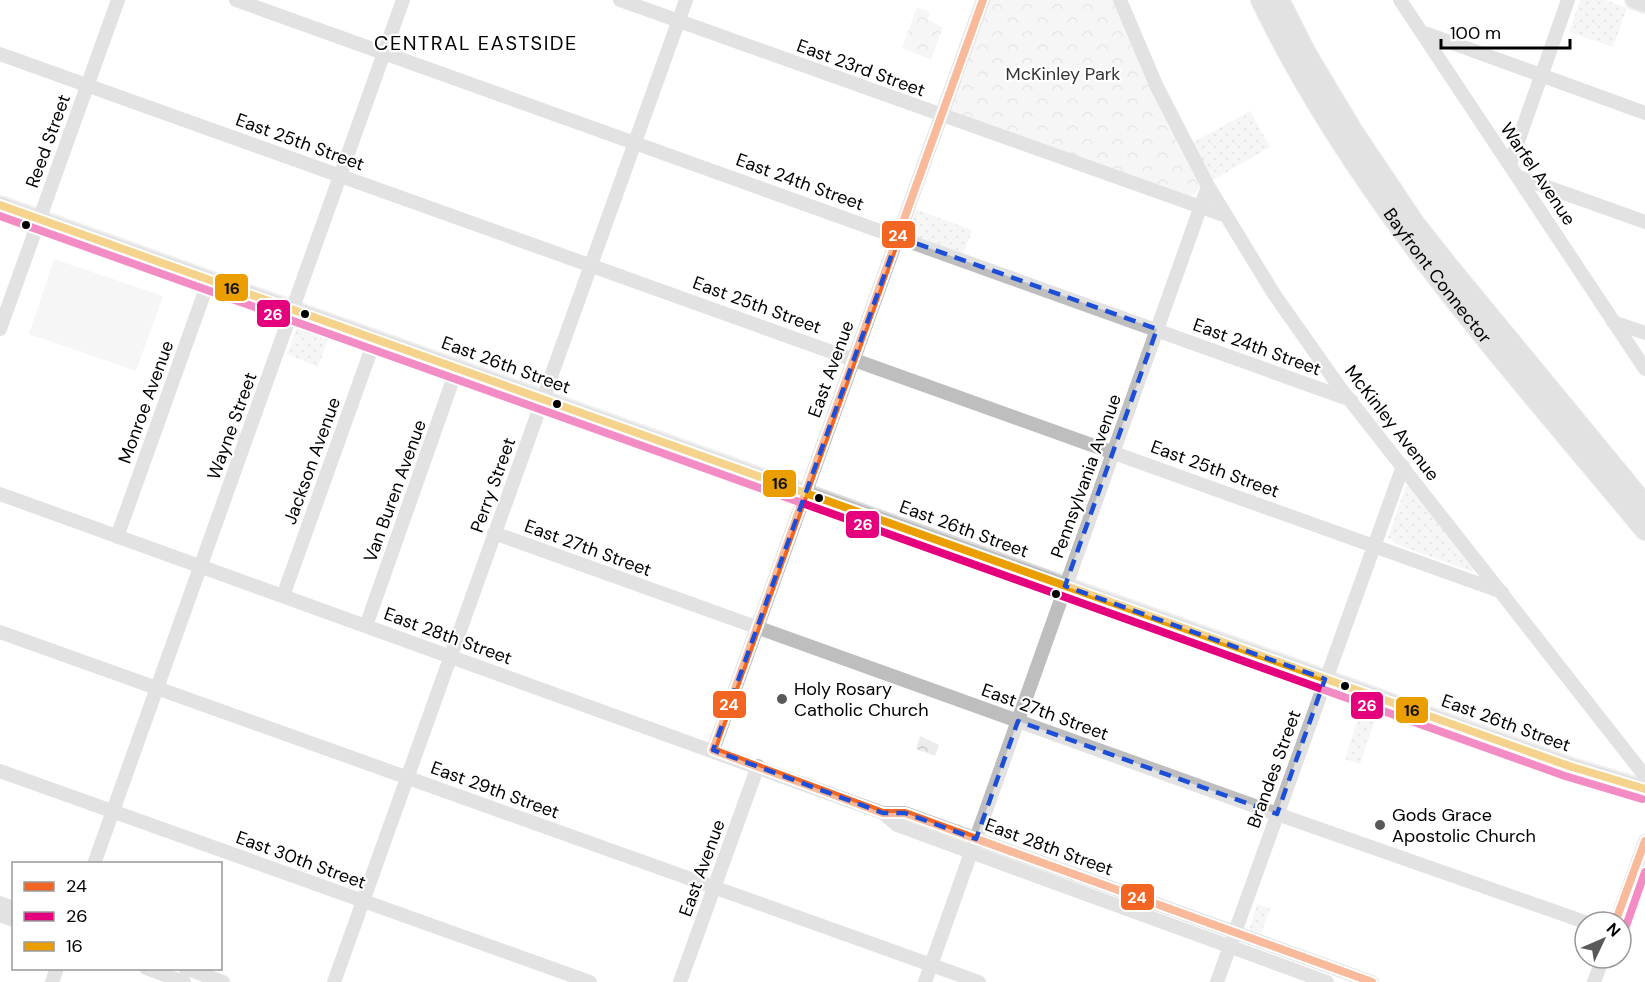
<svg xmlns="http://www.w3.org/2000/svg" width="1645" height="982" viewBox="0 0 1645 982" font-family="'DM Sans',sans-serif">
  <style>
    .grass { fill: url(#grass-dots) }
    .park { fill: url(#park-crowns) }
    .pitch { fill: #ececec }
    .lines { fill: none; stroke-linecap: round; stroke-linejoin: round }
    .major-casing { stroke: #dbdbdb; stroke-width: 20 }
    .highway-casing { stroke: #dbdbdb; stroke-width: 22 }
    .minor { stroke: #bebebe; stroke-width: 14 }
    .major { stroke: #bebebe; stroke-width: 16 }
    .highway { stroke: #bebebe; stroke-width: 20 }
    .bus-1-casing { stroke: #fff; stroke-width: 12 }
    .bus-2-casing { stroke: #fff; stroke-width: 12 }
    .bus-3-casing { stroke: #fff; stroke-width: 12 }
    .bus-1 { stroke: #f26522; stroke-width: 8 }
    .bus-2 { stroke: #e5007d; stroke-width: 8 }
    .bus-3 { stroke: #eb9e00; stroke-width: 8 }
    .marked { fill: none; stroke: #1d4ed8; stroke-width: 4.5; stroke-dasharray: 12 8; stroke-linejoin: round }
    .bus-dot { fill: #000; stroke: #fff; stroke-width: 2 }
    .poi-dot { fill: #595959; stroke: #fff; stroke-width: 2 }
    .labels { text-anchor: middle; stroke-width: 4.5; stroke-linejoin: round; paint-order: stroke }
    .street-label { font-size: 18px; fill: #000; stroke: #fff }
    .park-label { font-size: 18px; fill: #333; stroke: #fff }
    .poi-label { font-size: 18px; fill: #000; stroke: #fff; text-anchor: start }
    .neighbourhood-label { font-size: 20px; letter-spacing: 1.5px; fill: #000; stroke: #fff }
    .line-badge { stroke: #fff; stroke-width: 2 }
    .badge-label { font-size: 16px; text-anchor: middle; font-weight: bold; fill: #fff }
    .pale-badge-label { font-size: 16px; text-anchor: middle; font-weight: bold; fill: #111 }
  </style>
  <defs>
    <pattern id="grass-dots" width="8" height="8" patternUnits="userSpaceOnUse" patternTransform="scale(1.5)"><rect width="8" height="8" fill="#ececec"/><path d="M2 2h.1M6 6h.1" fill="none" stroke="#c9c9c9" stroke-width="1.8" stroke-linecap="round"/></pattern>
    <pattern id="park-crowns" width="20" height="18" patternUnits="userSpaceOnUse" patternTransform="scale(1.5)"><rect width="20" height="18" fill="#ececec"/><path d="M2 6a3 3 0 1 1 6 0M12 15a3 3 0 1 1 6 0" fill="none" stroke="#c9c9c9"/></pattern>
  </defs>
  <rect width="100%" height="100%" fill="#fff"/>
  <path class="grass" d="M1580 0H1605L1627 8 1613 47 1569 32Z
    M1250 111 1270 147 1212 181 1192 143Z
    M915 209 972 230 963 255 911 235 909 227Z
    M299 322 330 333 318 367 287 354Z
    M1406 486 1410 487 1474 568 1473 572 1399 545 1388 538Z
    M1364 700 1380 706 1360 764 1345 759Z
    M1257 904 1270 909 1261 933 1249 930Z"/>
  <path class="park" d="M990 0H1114L1201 183 1197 193 1190 196 950 111Z
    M917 7 930 12 928 20 943 27 931 60 902 48Z
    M920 736 939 745 935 756 916 749Z"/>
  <path class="pitch" d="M54 259 163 296 136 371 29 334Z"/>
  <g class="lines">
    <g class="major-casing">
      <path id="major" d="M1634 0 1645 4
        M0 205 1569 766 1645 789"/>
    </g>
    <g class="highway-casing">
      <g id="highway">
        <path id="s1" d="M1261 0C1356 198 1506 362 1645 530"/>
        <path d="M1279 0 1307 55 1352 130 1415 224 1449 267 1645 505"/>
      </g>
    </g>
    <path class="minor" d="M236 0 1351 400
      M620 0 1226 216
      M1120 0 1157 87 1208 186 1274 294 1338 385 1645 776
      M1400 0 1645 369
      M1422 32 1645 113
      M0 54 1502 592
      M1510 164 1568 0
      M1519 177 1645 222
      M1613 322 1645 333
      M0 329 118 0
      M0 494 883 813H905L1372 982
      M494 533 1277 814 1585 922
      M117 537 209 280
      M283 596 375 339
      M366 626 457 368
      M0 632 979 982
      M713 750 983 0
      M0 771 590 982
      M883 813 897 825 1327 982
      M94 864 403 0
      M0 903 14 908
      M0 915 14 920
      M1616 922 1645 841
      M146 968 184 982
      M185 968 223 982
      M52 982 57 968
      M334 982 686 0
      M680 982 758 766
      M925 982 1208 186
      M1217 982 1403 466
      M1594 982 1603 958"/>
    <use href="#major" class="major"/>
    <use href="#highway" class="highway"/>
    <g class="bus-1-casing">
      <path id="bus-1" d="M983 0 713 750 883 813H905L1372 982
        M1616 920 1645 841"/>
    </g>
    <g class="bus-2-casing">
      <path id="bus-2" d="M0 216 1565 776 1642 799
        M1626 926 1645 872"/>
    </g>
    <g class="bus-3-casing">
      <path id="bus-3" d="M0 205 1569 766 1645 789"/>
    </g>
    <use href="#bus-1" class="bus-1"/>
    <use href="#bus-2" class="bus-2"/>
    <use href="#bus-3" class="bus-3"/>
  </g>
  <path d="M0 0H1645V982H0ZM898 237 1157 329 1065 586 1325 679 1277 814 1018 721 976 839 905 813H883L713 750Z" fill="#fff" fill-opacity=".55" fill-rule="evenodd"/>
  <path class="marked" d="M898 237 1157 329 1065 586 1325 679 1277 814 1018 721 976 839 905 813H883L713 750Z"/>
  <g class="bus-dot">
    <circle cx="26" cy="225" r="5"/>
    <circle cx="305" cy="314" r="5"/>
    <circle cx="557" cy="404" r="5"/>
    <circle cx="819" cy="498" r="5"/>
    <circle cx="1056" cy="594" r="5"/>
    <circle cx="1345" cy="686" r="5"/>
  </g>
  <g class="poi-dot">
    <circle cx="782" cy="699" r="6"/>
    <circle cx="1380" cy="825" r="6"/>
  </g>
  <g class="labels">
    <g class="street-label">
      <text transform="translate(861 68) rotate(20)" y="6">East 23rd Street</text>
      <text transform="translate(48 141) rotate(-70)" y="6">Reed Street</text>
      <text transform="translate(300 142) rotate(20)" y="6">East 25th Street</text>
      <text transform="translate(1538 174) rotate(56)" y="6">Warfel Avenue</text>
      <text transform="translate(800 182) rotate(20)" y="6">East 24th Street</text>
      <text dy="6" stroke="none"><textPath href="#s1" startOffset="328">Bayfront Connector</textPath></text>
      <text transform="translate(757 305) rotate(20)" y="6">East 25th Street</text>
      <text transform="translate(1257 347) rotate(20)" y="6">East 24th Street</text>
      <text transform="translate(506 365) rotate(20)" y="6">East 26th Street</text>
      <text transform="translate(831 369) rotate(-70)" y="6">East Avenue</text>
      <text transform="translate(146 402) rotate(-70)" y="6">Monroe Avenue</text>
      <text transform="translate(1392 423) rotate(52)" y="6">McKinley Avenue</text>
      <text transform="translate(232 426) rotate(-70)" y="6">Wayne Street</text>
      <text transform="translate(312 461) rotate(-70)" y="6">Jackson Avenue</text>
      <text transform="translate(1215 469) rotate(20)" y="6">East 25th Street</text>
      <text transform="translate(1086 476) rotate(-70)" y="6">Pennsylvania Avenue</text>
      <text transform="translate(493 485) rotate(-70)" y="6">Perry Street</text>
      <text transform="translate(395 491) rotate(-70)" y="6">Van Buren Avenue</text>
      <text transform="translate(964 529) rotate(20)" y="6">East 26th Street</text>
      <text transform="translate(588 548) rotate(20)" y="6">East 27th Street</text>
      <text transform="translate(448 636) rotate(20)" y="6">East 28th Street</text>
      <text transform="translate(1045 712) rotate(20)" y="6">East 27th Street</text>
      <text transform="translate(1506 723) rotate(20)" y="6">East 26th Street</text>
      <text transform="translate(1274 769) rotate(-70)" y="6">Brandes Street</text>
      <text transform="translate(495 790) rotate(20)" y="6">East 29th Street</text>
      <text transform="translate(1049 847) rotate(20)" y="6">East 28th Street</text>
      <text transform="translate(301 860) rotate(20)" y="6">East 30th Street</text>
      <text transform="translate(702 868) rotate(-70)" y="6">East Avenue</text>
    </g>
    <g class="park-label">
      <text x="1063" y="80">McKinley Park</text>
    </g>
    <g class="poi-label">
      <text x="794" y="695">Holy Rosary<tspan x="794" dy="21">Catholic Church</tspan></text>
      <text x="1392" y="821">Gods Grace<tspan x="1392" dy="21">Apostolic Church</tspan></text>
    </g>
    <g class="neighbourhood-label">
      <text x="476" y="50">CENTRAL EASTSIDE</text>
    </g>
  </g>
  <g class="line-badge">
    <rect x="881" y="220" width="35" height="29" rx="6" fill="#f26522"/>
    <rect x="214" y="273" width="35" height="29" rx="6" fill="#eb9e00"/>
    <rect x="256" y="299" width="35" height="29" rx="6" fill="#e5007d"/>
    <rect x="762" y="469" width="35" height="29" rx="6" fill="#eb9e00"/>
    <rect x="845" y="510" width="35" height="29" rx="6" fill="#e5007d"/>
    <rect x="712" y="690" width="35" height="29" rx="6" fill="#f26522"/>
    <rect x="1350" y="691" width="34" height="29" rx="6" fill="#e5007d"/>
    <rect x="1395" y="696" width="34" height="28" rx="6" fill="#eb9e00"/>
    <rect x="1120" y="883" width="35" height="28" rx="6" fill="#f26522"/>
  </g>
  <g class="badge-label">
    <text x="898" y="241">24</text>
    <text x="273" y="320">26</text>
    <text x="863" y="530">26</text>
    <text x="729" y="710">24</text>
    <text x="1367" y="711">26</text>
    <text x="1137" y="903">24</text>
  </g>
  <g class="pale-badge-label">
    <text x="232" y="294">16</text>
    <text x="780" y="489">16</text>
    <text x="1412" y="716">16</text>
  </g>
  <rect x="12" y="862" width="210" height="108" fill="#ffffff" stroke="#999999" stroke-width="1.5"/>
  <rect x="24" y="882" width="30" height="9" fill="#f26522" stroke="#999999" stroke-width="1.5"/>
  <text x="66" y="892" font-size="18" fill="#000000">24</text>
  <rect x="24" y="912" width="30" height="9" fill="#e5007d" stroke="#999999" stroke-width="1.5"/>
  <text x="66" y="922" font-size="18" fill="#000000">26</text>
  <rect x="24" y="942" width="30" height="9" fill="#eb9e00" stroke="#999999" stroke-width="1.5"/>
  <text x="66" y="952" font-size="18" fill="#000000">16</text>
  <g transform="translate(1603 940) rotate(46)"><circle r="28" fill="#ffffff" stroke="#999999" stroke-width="1.5"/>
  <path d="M0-4.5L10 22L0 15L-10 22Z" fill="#595959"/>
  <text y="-9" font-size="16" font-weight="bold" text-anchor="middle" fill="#000000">N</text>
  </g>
  <path d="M1441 39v9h129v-9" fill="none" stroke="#000000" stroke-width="3"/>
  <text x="1450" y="39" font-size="18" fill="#000000" stroke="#ffffff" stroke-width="4.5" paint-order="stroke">100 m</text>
</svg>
